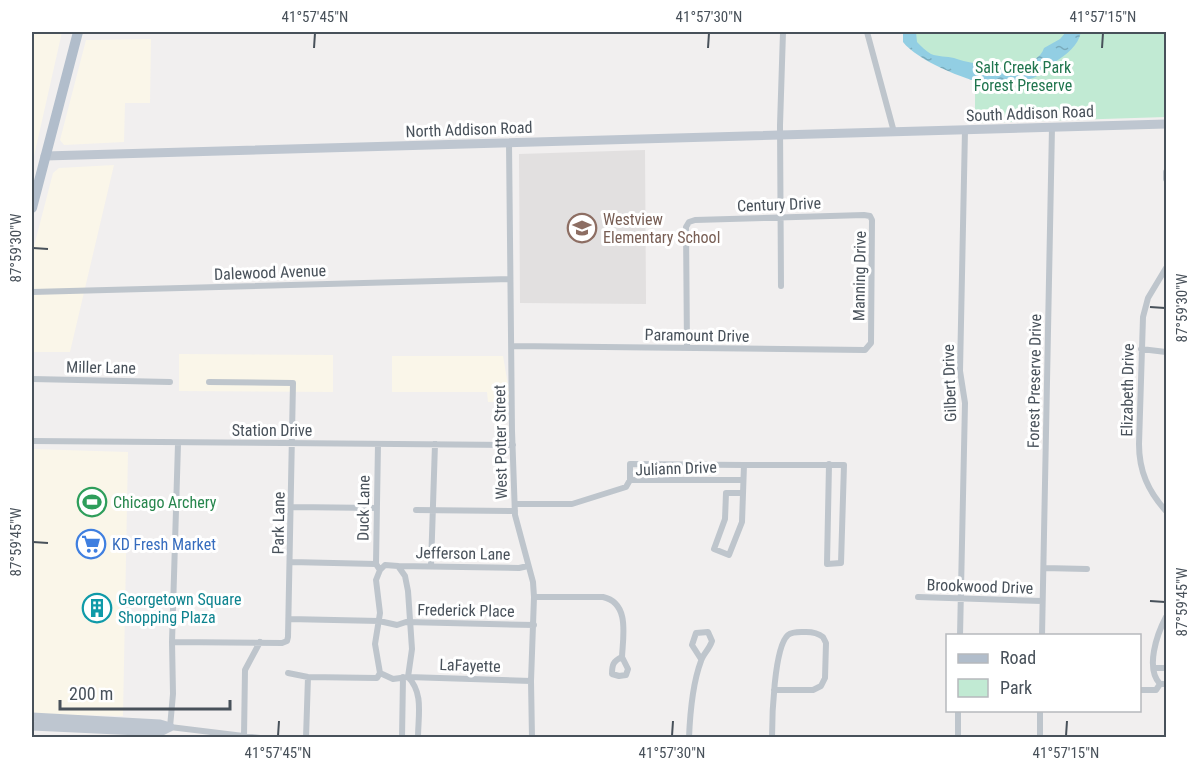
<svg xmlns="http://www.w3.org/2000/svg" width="1198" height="769" viewBox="0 0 1198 769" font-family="'Roboto Condensed',sans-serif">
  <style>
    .commercial { fill: #faf6e9 }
    .education { fill: #e2e0e0 }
    .green { fill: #c1ead3 }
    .water { fill: url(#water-ripples) }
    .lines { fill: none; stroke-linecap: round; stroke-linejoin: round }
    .street { stroke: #bec5cc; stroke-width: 6 }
    .secondary { stroke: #bec6d0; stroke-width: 9 }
    .primary { stroke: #b1bdcb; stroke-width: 10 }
    .ticks { fill: none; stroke: #48515a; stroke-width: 2 }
    .labels { text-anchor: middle; stroke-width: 6; stroke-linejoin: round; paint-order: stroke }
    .park-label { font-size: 16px; fill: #20754e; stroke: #fff }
    .street-label { font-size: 16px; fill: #48515a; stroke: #fff }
    .education-label { font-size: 16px; fill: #785e54; stroke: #fff; text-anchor: start }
    .leisure-label { font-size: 16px; fill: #27864d; stroke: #fff; text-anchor: start }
    .shop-label { font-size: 16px; fill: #366cbe; stroke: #fff; text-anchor: start }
    .culture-label { font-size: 16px; fill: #0d838f; stroke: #fff; text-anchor: start }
    .neatline { fill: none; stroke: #48515a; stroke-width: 2 }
    .ticks-label { font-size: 15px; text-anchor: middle; fill: #48515a }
  </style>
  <defs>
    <pattern id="water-ripples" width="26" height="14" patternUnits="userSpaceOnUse" patternTransform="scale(1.5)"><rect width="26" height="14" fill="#92cee3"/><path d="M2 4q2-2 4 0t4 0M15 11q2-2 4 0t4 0" fill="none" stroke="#79aabb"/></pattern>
  </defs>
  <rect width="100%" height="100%" fill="#f1efef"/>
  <path class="commercial" d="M32 32H62L32 165Z
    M151 39 150 103H125L124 142 64 145 60 140 86 40Z
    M114 165 70 352H32V254L53 173 59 168Z
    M179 354 333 355V392L179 391Z
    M392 356H503L511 402H488L487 392H392Z
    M32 449 128 452 123 716 32 714Z"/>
  <path class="education" d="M645 150 646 304 520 303 519 154Z"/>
  <path class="green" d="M910 32H1166V117L975 123V72L922 55Z"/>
  <path class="water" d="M903 32H916L917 42C921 46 926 51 931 54 938 57 947 56 954 58 976 66 1035 75 1044 48L1060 39 1066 32H1081C1078 46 1067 54 1055 62 1048 67 1041 75 1033 78 1024 81 996 86 988 84 964 80 917 60 903 42Z"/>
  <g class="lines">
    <path class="street" d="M867 32 894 132
      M509 143 512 431 515 515 533 582 534 597 531 681 532 738
      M1166 172V179
      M1166 268 1148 298 1143 317 1139 444C1139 471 1148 491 1166 511
      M781 286 780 125 783 32
      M32 292 510 279
      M512 346 865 350 871 343 872 220 870 216 864 215 695 220 689 222 686 227 687 348
      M1141 349 1166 352
      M32 379 170 382
      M32 441 513 445
      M178 444 172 642 173 694 170 727 260 738
      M378 444 376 564 380 570
      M630 480V464L744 465
      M743 493H726L725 519 714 549 729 555 742 522 744 465H844L841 563 827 564 829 464
      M515 504H572L626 487 630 480H743
      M292 507 377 508
      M416 510 515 511
      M291 562 376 564
      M398 566 519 568 528 566
      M431 566 435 444
      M1044 568 1087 569
      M534 597H603C630 603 623 636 622 657 613 661 612 665 612 674L619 676 626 675 628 669 622 657
      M918 597 1042 601
      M1166 617C1157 634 1145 668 1160 684H1166
      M289 619 379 621 397 625 406 622 534 625
      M960 636 965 403 960 371 965 130
      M1042 636 1052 127
      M172 642 282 643 287 641 288 637 293 383 209 382
      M1154 668H1166
      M288 673 308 677 377 678 380 673
      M408 677 412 649 408 591 405 576 398 566 385 565 380 570 376 580 380 613 375 644 380 673 393 679 408 677 531 681
      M408 677C424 693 418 716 418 738
      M1140 690H1156L1160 684
      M244 736 245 670 260 642
      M306 738 308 677
      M402 738 403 677
      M689 738C690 713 692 685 701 661 703 654 709 650 712 641L708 632 696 633 692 645 701 659
      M772 738C772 718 774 647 788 635 793 631 800 632 806 632 813 632 818 633 823 637L826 643 825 678 821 686 813 690H774
      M958 738V710
      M1040 738V710"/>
    <path class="secondary" d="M45 156 1166 124
      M32 717 160 724 170 727
      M32 726 160 732 170 727"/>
    <path class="primary" d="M32 208 78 32"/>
  </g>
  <path class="ticks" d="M314 48 315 33M708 48 709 33M1102 48 1103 33M33 248 48 249M1150 307 1165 308M33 542 48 543M1150 601 1165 602M278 736 279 721M672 736 673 721M1066 736 1067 721"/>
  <defs>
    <g id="school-ring" transform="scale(1.5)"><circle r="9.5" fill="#fff" stroke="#8d6e63" stroke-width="1.5"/><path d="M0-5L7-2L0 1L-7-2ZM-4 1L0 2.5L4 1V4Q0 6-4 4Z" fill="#8d6e63"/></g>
    <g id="stadium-ring" transform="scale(1.5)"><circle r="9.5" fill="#fff" stroke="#2e9e5b" stroke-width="1.5"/><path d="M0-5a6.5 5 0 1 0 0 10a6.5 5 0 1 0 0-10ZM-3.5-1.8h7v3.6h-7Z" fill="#2e9e5b"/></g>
    <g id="supermarket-ring" transform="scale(1.5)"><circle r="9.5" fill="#fff" stroke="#3f7fe0" stroke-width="1.5"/><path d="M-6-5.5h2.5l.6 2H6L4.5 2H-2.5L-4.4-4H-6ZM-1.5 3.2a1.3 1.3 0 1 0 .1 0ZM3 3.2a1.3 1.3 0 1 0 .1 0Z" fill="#3f7fe0"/></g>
    <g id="building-ring" transform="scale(1.5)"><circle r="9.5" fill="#fff" stroke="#0f9aa8" stroke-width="1.5"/><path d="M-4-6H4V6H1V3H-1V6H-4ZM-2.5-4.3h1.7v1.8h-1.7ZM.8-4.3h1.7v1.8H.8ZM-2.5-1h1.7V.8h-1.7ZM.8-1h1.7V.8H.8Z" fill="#0f9aa8"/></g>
  </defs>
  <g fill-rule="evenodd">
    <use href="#school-ring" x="582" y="228"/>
    <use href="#stadium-ring" x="92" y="502"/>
    <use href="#supermarket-ring" x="91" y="544"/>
    <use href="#building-ring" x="97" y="608"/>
  </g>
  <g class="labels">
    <g class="park-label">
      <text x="1023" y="73">Salt Creek Park<tspan x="1023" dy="18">Forest Preserve</tspan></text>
    </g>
    <g class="street-label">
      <text transform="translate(1030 113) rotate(-2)" y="6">South Addison Road</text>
      <text transform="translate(469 129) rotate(-2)" y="6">North Addison Road</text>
      <text transform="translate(779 204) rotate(-2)" y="6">Century Drive</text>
      <text transform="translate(270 272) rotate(-2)" y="6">Dalewood Avenue</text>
      <text transform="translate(859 276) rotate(-89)" y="6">Manning Drive</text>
      <text transform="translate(697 335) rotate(1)" y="6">Paramount Drive</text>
      <text transform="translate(101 367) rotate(1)" y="6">Miller Lane</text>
      <text transform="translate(1034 381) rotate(-89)" y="6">Forest Preserve Drive</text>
      <text transform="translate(949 383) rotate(-92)" y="6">Gilbert Drive</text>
      <text transform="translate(1127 390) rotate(-89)" y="6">Elizabeth Drive</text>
      <text x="272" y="436">Station Drive</text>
      <text transform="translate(500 442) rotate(-91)" y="6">West Potter Street</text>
      <text transform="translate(676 468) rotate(-2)" y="6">Juliann Drive</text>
      <text transform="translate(363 508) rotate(-89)" y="6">Duck Lane</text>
      <text transform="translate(278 523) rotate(-89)" y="6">Park Lane</text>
      <text transform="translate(463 553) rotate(1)" y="6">Jefferson Lane</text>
      <text transform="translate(980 586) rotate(2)" y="6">Brookwood Drive</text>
      <text transform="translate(466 610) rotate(1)" y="6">Frederick Place</text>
      <text transform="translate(470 665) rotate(2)" y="6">LaFayette</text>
    </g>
    <g class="education-label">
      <text x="603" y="225">Westview<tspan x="603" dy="18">Elementary School</tspan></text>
    </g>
    <g class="leisure-label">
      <text x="113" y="508">Chicago Archery</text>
    </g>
    <g class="shop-label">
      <text x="112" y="550">KD Fresh Market</text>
    </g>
    <g class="culture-label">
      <text x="118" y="605">Georgetown Square<tspan x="118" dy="18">Shopping Plaza</tspan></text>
    </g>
  </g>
  <rect width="1198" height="769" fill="none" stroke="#ffffff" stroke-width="66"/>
  <rect x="946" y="634" width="195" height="78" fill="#ffffff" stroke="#b6b9bd" stroke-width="1.5"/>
  <rect x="958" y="654" width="30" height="9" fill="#b1bdcb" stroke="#b6b9bd" stroke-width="1.5"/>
  <text x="1000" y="664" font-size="18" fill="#48515a">Road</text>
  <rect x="958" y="679" width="30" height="18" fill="#c1ead3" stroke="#b6b9bd" stroke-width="1.5"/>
  <text x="1000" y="694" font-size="18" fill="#48515a">Park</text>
  <path d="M60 700v9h170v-9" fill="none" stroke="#48515a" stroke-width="3"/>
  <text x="69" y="700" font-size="18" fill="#48515a" stroke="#ffffff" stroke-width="4.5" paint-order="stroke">200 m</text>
  <rect x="33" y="33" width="1132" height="703" class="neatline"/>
  <g class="ticks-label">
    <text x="315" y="22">41°57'45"N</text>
    <text x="709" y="22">41°57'30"N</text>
    <text x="1103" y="22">41°57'15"N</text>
    <text transform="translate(16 248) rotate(-90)" y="5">87°59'30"W</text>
    <text transform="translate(1182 308) rotate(-90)" y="5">87°59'30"W</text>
    <text transform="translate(16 542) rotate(-90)" y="5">87°59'45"W</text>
    <text transform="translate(1182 602) rotate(-90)" y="5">87°59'45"W</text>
    <text x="278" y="758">41°57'45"N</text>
    <text x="672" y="758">41°57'30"N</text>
    <text x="1066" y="758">41°57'15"N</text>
  </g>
</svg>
